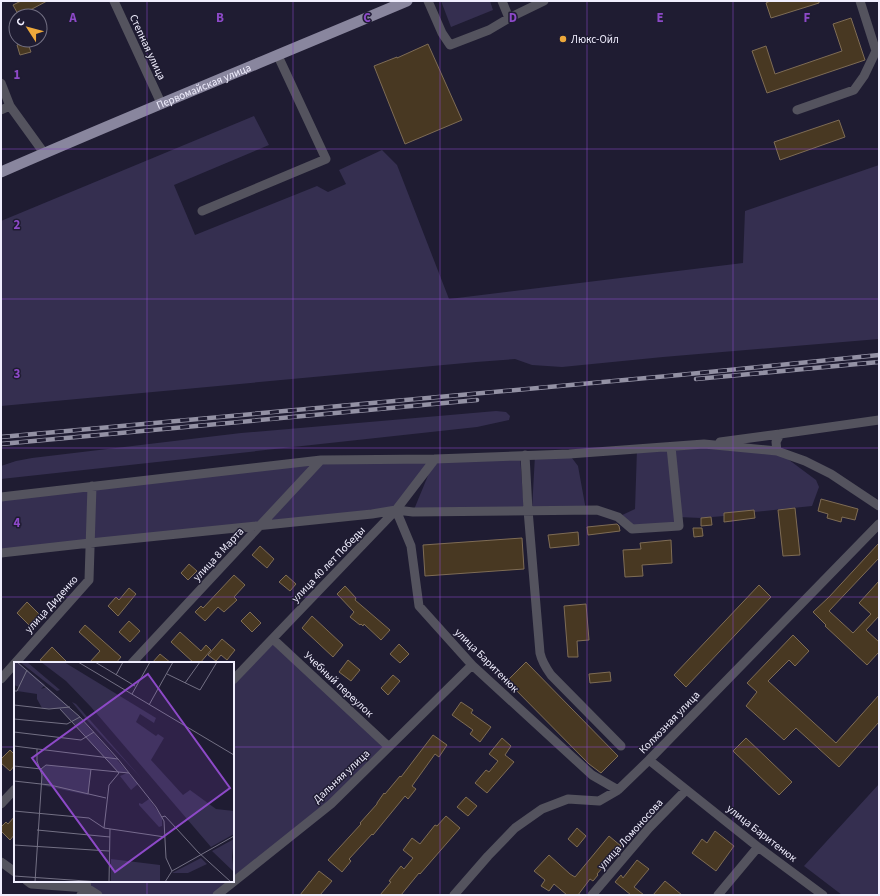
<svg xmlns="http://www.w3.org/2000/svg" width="880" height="896" viewBox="0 0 880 896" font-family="'Source Sans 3',sans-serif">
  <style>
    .green { fill: #352f50 }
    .building { fill: #483822; stroke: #7e6c55 }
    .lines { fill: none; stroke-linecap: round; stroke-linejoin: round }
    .minor { stroke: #54535e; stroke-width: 9 }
    .major { stroke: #89869e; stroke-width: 11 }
    .rail-casing { stroke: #9391a4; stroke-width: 4.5 }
    .rail { stroke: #1f1c32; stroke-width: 3; stroke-dasharray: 9; stroke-linecap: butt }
    .grid { fill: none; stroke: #8d49c8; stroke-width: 1; stroke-opacity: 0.55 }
    .poi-dot { fill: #eda83b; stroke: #1f1c32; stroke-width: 1.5 }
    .labels { text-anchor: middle; stroke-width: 3; stroke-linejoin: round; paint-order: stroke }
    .poi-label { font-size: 11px; fill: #f0eefe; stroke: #1f1c32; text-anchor: start }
    .street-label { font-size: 11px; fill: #f0eefe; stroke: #1f1c32 }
    .inset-road { fill: none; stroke: #737084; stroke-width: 1 }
    .view { fill: #8d49c8; fill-opacity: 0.15; stroke: #8d49c8; stroke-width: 2 }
    .inset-edge { fill: none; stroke: #f0eefe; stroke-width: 2 }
    .grid-label { font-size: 13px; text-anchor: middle; font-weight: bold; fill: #8d49c8; stroke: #1f1c32; stroke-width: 3; stroke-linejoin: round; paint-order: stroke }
  </style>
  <rect width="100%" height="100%" fill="#1f1c32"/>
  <path class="green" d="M441 1H490L493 10 451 27Z
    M254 116 269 145 174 185 195 235 317 186 328 192 346 184 339 170 382 150 397 165 449 299 743 263 745 211 879 165V339L663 357 562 367 532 365 515 359 476 362 1 406V221Z
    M496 411 506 412 510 416 509 420 477 427 1 479V466L16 461 32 458 241 433Z
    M704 444 777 451 816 480 819 487 812 506 754 512V510L724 513V516L701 518 678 517 679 526 632 529 618 517 635 509 637 449Z
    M569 454 578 466 586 510H532L535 455Z
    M520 456 524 510 413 512 434 461 396 510 1 553V497L321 460Z
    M273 639 389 747 331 804 217 895H98L86 881H233V680Z
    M879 784V895H842L804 866Z"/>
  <path class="building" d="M21 1H47L19 16 13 5Z
    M770 1H819V3L771 18 766 3Z
    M851 18 865 60 767 93 752 51 766 46 775 74 842 51 833 24Z
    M27 41 31 52 20 55 17 45Z
    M428 44 462 120 405 144 374 66 397 57V58Z
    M839 120 845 137 780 160 774 142Z
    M821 499 858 509 855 520 842 517 841 522 827 518 828 514 818 511Z
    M795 508 800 555 783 556 778 510Z
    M754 510 755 518 724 522V513Z
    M711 517 712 525 701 526V518Z
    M617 524 619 526 620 531 588 535 587 527Z
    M693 528H702L703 536 694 537Z
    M578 532 579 545 550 548 548 535Z
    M522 538 524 569 425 576 423 545Z
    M671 540 672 563 642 565 643 576 625 577 623 550 641 549 640 543Z
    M879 543V558L829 611 853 633 871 614 859 603 879 581V616L866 630 879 642V652L867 665 825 626 826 625 813 612 829 597Z
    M260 546 274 559 267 568 252 555Z
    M189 564 197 571 188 580 181 573Z
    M234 575 245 585 234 597 237 600 224 612 218 607 205 621 195 612 201 606 203 608Z
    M286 575 296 584 290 591 279 582Z
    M759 585 771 597 686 687 674 675Z
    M345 586 356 598 355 600 390 630 381 640 364 624 363 626 361 624 360 625 350 617 354 612 337 594Z
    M129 588 136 594 118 616 108 606 116 597 119 600Z
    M27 602 39 614 29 625 17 613Z
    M586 604 589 640 577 641 578 657H568L564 606Z
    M250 612 261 623 252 632 241 621Z
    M312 616 343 645 333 657 302 628Z
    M129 621 140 631 130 642 119 632Z
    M85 625 121 657 116 663H89L100 651 79 632Z
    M180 632 201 651 206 645 211 650 200 663H194L171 642Z
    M793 635 809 651 795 666 789 660 768 681 836 743 879 695V722L839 767 796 728 784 740 746 706 757 692 747 683Z
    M222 639 235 650 227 660 221 655 216 661 208 655Z
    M399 644 409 654 400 663 390 654Z
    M52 647 68 663H44L40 660Z
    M160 654 171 663H152Z
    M348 660 360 670 351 681 339 672Z
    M526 662 618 756 601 773 589 764 507 681Z
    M610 672 611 681 590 683 589 674Z
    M393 675 400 681 388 695 381 688Z
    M461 702 473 710 471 713 491 727 480 742 470 734 473 730 452 715Z
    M433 735 447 745 439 757 435 754 412 786 416 789 408 799 405 796 373 835 372 834 349 859 351 861 342 872 328 860 361 824 360 823 377 804V803L384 793 385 794 400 776 401 777Z
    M502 738 511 746 505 755 514 762 487 793 475 783 486 770 489 772 498 761 489 754Z
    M746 738 792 782 779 795 733 751Z
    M10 750 15 755V765L10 771 1 763V759Z
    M466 797 477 806 468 816 457 807Z
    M15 816V834L10 840 1 831V827L6 822 8 824Z
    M446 816 460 828 420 874 419 873 401 895H380L391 882 389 881 401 866 404 869 413 858 403 850 412 838 420 844 435 825 437 826Z
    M577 828 586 836 577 847 568 839Z
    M715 831 734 846 716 871 692 853 702 839 707 843Z
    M609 836 621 846 597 874 598 875 593 881 590 879 578 895H567L554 884 549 891 541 886 545 880 534 871 549 855 570 874 575 877Z
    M637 860 649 869 634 887 644 895H631L615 882 621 875 623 878Z
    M319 871 332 881 320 895H300Z
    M665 881 682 895H653Z"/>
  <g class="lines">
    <path class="minor" d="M114 1 161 103
      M428 1 442 33 450 45 489 30 509 18
      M502 1 509 18 544 1
      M1 83 10 106 44 153
      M1 110 10 106
      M797 110 854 90 864 76 876 51 860 1
      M202 211 326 159 278 56
      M720 442 780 434
      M777 451 776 442 780 434 879 420
      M525 455 528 510 540 653C542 662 546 668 551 675L621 746
      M1 497 321 460 435 459 569 454 704 444 777 451 805 461 831 474 879 506
      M396 510 411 546 419 606 472 665 592 775 618 790
      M1 553 90 543 372 514 396 510 413 512 597 510 618 517 632 529 679 526 671 447
      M273 639 389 747
      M132 663 321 460
      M1 679 89 580 92 486
      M233 680 396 510 435 459
      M649 760 758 847 823 895
      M1 804 15 789
      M1 862 15 872
      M27 881 31 884 87 888 98 895
      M81 895 87 888 86 881
      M217 895 331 804 472 665
      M454 895 488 856 515 828 542 809 568 799 599 801 618 790 649 760 879 524
      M592 895 649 828 686 790
      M718 895 758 847"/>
    <path class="major" id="s1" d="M1 172C136 113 272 58 407 1"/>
    <g class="rail-casing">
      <path id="rail" d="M696 379 879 362
        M1 437 679 375 879 355
        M1 444 477 400"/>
    </g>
    <use href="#rail" class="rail"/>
  </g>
  <path class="grid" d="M147 1V663M293 1V895M440 1V895M587 1V895M733 1V895M1 149H879M1 299H879M1 448H879M1 597H879M1 747H15M233 747H879M147 881V895"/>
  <circle class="poi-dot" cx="563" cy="39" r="4"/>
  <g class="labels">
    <g class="poi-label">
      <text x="571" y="43">Люкс-Ойл</text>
    </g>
    <g class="street-label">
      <text transform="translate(148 47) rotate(65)" y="4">Степная улица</text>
      <text dy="4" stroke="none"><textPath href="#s1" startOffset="220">Первомайская улица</textPath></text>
      <text transform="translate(218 554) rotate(-47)" y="4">улица 8 Марта</text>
      <text transform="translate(328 564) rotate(-46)" y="4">улица 40 лет Победы</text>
      <text transform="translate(51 604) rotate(-48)" y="4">улица Диденко</text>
      <text transform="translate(487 660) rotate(45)" y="4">улица Баритенюк</text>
      <text transform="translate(339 684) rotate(43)" y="4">Учебный переулок</text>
      <text transform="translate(669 722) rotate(-46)" y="4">Колхозная улица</text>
      <text transform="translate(341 776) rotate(-43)" y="4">Дальняя улица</text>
      <text transform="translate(762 833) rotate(38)" y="4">улица Баритенюк</text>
      <text transform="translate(630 834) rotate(-48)" y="4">улица Ломоносова</text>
    </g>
  </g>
  <g transform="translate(14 662)">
    <rect width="220" height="220" fill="#1f1c32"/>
    <path d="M0 0 5 1 31 23 27 27 33 25 66 55 124 122 117 128 106 114 113 111H105L46 47 28 46 23 37V32L3 29 5 25 0 23ZM6 0H13L46 28 43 29ZM27 0H50L142 56 140 61 126 52 122 60 142 74 144 72 150 76 137 98 169 133 176 128 202 147 220 149V172L197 185 77 45 52 19ZM58 40 62 42 128 117 72 57ZM32 103 77 107 74 133 27 123V107ZM135 137 148 155V164L145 165 125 143V141L128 142ZM220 177 218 195 220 210 198 189ZM187 196 193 202 174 211H158ZM97 197 146 203V220H97Z" fill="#352f50"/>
    <path class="inset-road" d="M3 0 66 55 104 97 142 145 150 159 152 196 158 209M64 0 220 93M81 0 121 24M153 12 186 28 203 0M102 13 109 0M171 21 186 0M0 29H3L13 8M118 32 136 0M0 43 35 47 56 45M135 43 159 0M46 47 105 111 95 123 90 166M0 57 53 62 66 55M0 70 67 78 80 70M0 84 104 97M0 104 27 107 32 103 115 111M0 119 36 123 92 136M74 132 77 107M0 149 75 156 90 166 151 175M148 155 151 154 184 190 217 220M23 168 96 175M0 183 95 189M0 214 86 220M21 220 28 113 23 99V87M95 220 96 167M151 220 158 209 220 174"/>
    <path class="view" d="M134 12 216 126 101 210 18 96Z"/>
    <rect width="220" height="220" class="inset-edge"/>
  </g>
  <g class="grid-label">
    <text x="73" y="22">A</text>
    <text x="220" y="22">B</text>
    <text x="367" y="22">C</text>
    <text x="513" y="22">D</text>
    <text x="660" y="22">E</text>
    <text x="807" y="22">F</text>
    <text x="17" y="79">1</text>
    <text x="17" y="229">2</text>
    <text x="17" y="378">3</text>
    <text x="17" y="527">4</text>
  </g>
  <rect width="880" height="896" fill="none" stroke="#f0eefe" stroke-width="4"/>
  <g transform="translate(28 28) rotate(306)"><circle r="19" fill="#1f1c32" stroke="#737084"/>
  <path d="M0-3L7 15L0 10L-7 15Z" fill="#eda83b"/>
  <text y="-6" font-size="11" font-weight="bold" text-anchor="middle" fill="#f0eefe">С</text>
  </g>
</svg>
